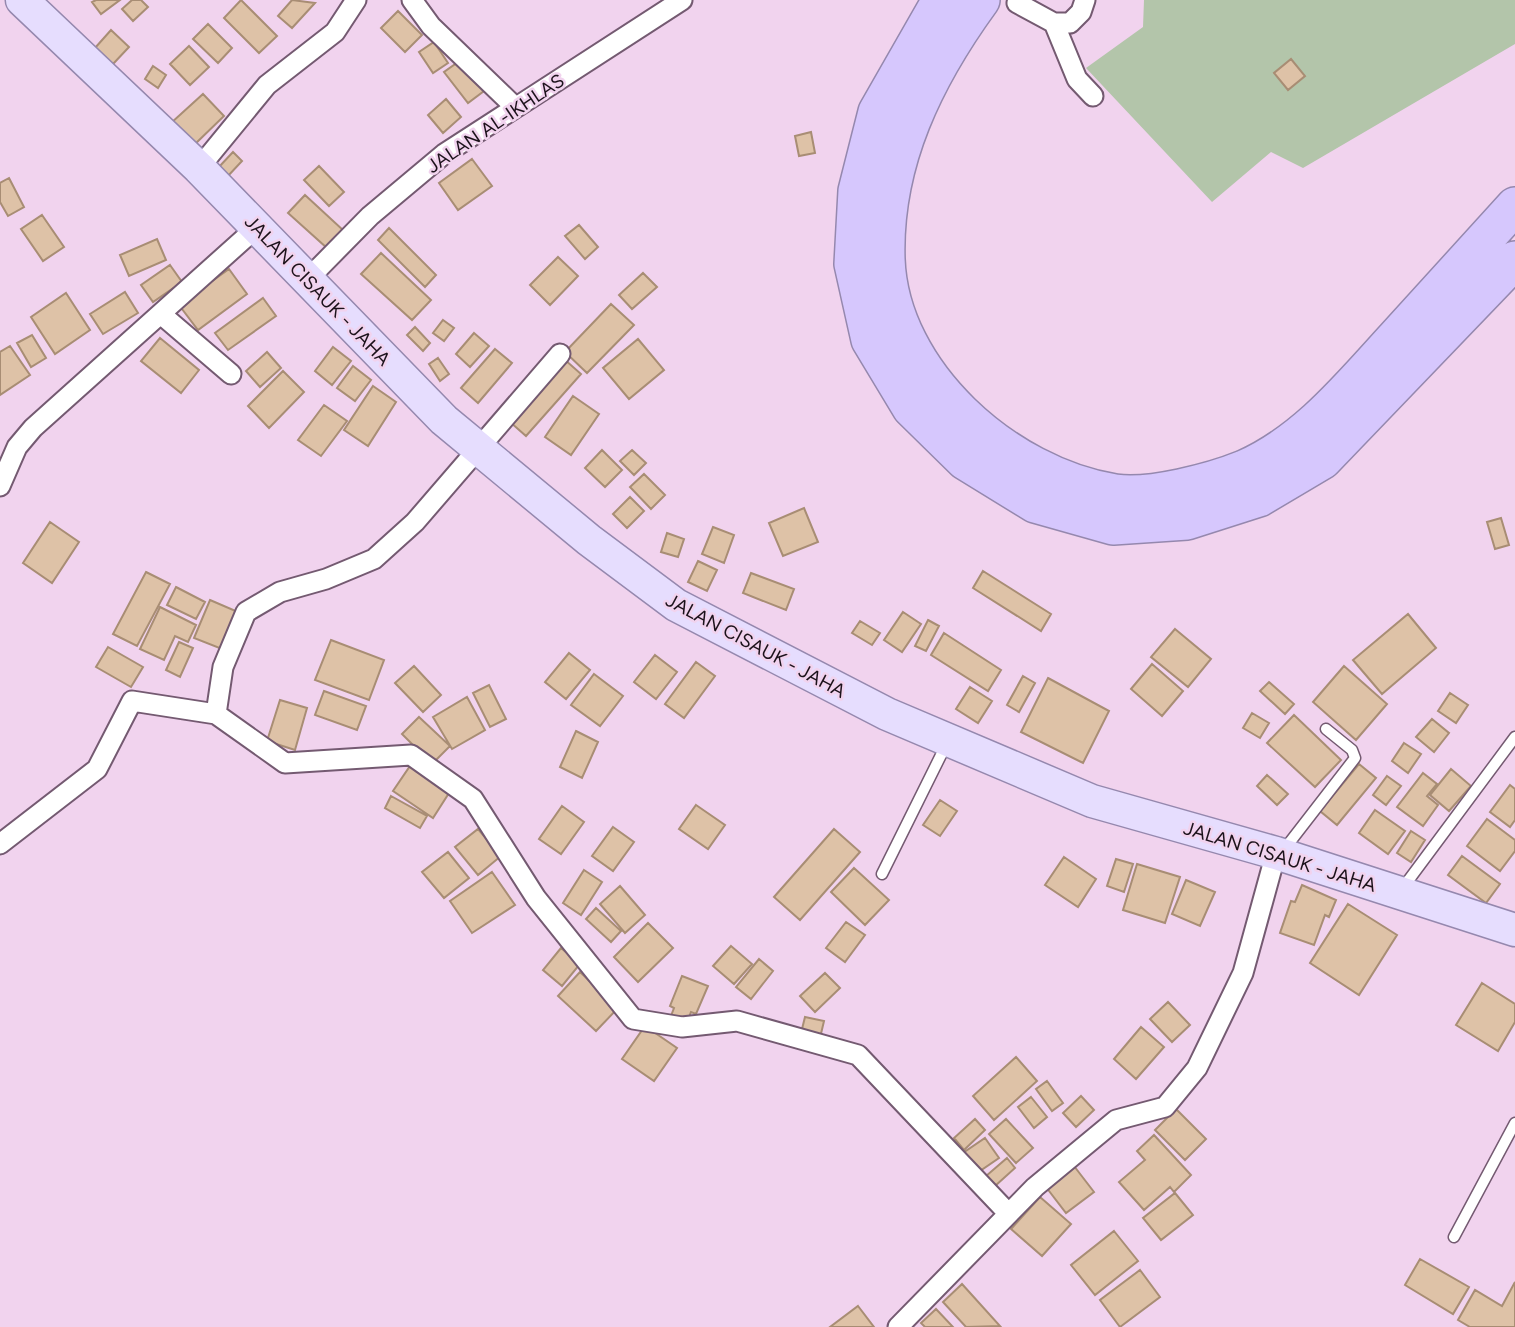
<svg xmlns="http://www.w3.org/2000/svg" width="1515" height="1327" viewBox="0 0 1515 1327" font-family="Figtree,sans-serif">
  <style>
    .green { fill: #b3c5aa }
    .building { fill: #dec2a7; stroke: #a88d74; stroke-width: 2 }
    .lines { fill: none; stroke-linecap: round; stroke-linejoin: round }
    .service-casing { stroke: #745a71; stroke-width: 13 }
    .minor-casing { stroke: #745a71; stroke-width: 23 }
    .primary-casing { stroke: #9588ae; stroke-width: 35 }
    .motorway-casing { stroke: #9588ae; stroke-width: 40 }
    .service { stroke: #fff; stroke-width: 10 }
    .minor { stroke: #fff; stroke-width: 19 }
    .primary { stroke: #e6ddfe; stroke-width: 32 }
    .motorway { stroke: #d6c7fd; stroke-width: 37 }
    .labels { text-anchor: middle; stroke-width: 5; stroke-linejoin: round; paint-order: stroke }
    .street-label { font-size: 19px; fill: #1c121b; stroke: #f1d3ee }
  </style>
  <rect width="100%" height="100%" fill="#f1d3ee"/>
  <path class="green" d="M1144 0H1515V44L1303 168 1271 152 1212 202 1086 68 1143 27Z"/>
  <path class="building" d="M96 0H120L101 14 92 2Z
    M132 0H141L148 7 133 21 122 9Z
    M241 0 277 36 259 53 224 18Z
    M292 0 315 3 292 28 278 16Z
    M398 11 422 35 405 52 381 28Z
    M208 24 232 48 218 63 193 39Z
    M111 30 129 47 113 64 95 48Z
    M434 42 448 63 433 73 419 52Z
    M189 46 209 67 190 85 170 64Z
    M1291 59 1305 76 1288 90 1274 73Z
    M461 60 484 91 468 103 444 72Z
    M153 66 166 75 158 88 145 79Z
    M203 94 224 116 193 146 171 123Z
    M446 99 461 117 443 133 428 115Z
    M811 132 815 153 799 156 795 136Z
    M233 152 242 161 227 177 218 168Z
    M472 159 492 186 458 210 439 183Z
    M319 166 344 192 329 206 304 180Z
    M9 178 24 207 8 216 0 202V183Z
    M305 195 344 231 327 248 288 213Z
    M42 215 64 247 43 261 21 229Z
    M579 225 598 247 585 259 565 236Z
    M389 228 436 275 425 287 378 240Z
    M157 239 166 260 129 276 120 255Z
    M381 253 431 300 412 320 361 274Z
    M558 257 578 276 550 305 530 285Z
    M170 265 182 282 153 302 141 285Z
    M229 269 247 294 198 330 179 305Z
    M643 273 657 287 632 309 619 295Z
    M125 292 138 313 103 334 90 314Z
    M66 293 90 330 55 354 31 317Z
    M263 298 276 316 228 350 215 333Z
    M611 304 634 325 587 373 565 352Z
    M443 320 454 328 444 341 433 333Z
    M415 327 430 343 423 351 407 335Z
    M474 333 489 346 470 367 456 354Z
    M32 335 46 358 31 367 17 343Z
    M160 338 199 370 181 393 141 361Z
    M638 339 664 370 629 399 603 368Z
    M10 346 30 375 0 395V352Z
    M333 347 351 361 332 385 315 371Z
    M495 349 512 363 478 403 461 388Z
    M267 352 281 368 260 387 246 371Z
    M438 358 449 374 440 381 429 364Z
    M564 359 581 374 526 436 510 422Z
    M353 366 371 380 355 401 337 388Z
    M283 371 304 392 269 428 248 406Z
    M373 386 396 402 368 446 344 430Z
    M573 396 599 414 571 455 545 437Z
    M324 405 347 421 321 456 298 440Z
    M602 450 622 470 605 487 585 468Z
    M632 450 646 463 634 475 620 461Z
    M644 474 665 495 651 509 630 487Z
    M630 497 644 511 627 528 613 514Z
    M804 508 818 542 783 556 769 523Z
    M1501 518 1509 545 1495 549 1487 522Z
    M50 522 79 542 52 583 23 563Z
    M713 527 734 535 724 563 702 554Z
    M667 533 684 539 678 557 661 552Z
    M698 561 717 570 707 591 688 582Z
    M983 571 1051 614 1041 631 973 588Z
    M146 572 170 584 137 646 113 634Z
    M751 573 794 589 786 610 743 593Z
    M176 587 205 602 196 619 167 605Z
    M210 600 238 612 222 649 194 638Z
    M160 607 196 625 188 642 175 636 164 660 140 649Z
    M903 612 921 624 902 652 884 640Z
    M1408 614 1436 648 1382 694 1353 660Z
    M928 620 939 626 926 651 915 646Z
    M860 621 880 633 872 645 852 633Z
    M1175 629 1211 659 1188 687 1151 657Z
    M944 633 1001 670 988 691 931 655Z
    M331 640 384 660 369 700 315 680Z
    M179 642 193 648 180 677 166 670Z
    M108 647 143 667 131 687 96 667Z
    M569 653 590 670 566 699 545 682Z
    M655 655 677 672 656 699 634 682Z
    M696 662 715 676 684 718 665 704Z
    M1152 664 1183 691 1162 716 1131 689Z
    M414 666 441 695 423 712 395 683Z
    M1344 666 1387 704 1356 740 1313 702Z
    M594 674 623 696 600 726 571 705Z
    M1023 676 1035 683 1019 712 1007 705Z
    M1048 678 1109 711 1083 763 1021 732Z
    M1269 682 1294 704 1285 714 1260 691Z
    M489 685 506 719 490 727 473 693Z
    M970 687 992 701 978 723 956 709Z
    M324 691 366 706 357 730 315 715Z
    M1450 693 1468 705 1456 723 1438 711Z
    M467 697 485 730 452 749 433 717Z
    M280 700 307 708 295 750 267 741Z
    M1252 713 1269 723 1260 738 1243 728Z
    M1294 715 1341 760 1315 787 1267 743Z
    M419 717 450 746 432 764 402 734Z
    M1432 719 1449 733 1434 752 1416 737Z
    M576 731 598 742 582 778 560 767Z
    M1404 743 1421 754 1408 773 1392 761Z
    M1359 764 1376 778 1337 825 1320 811Z
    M410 766 449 793 433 818 393 791Z
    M1451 769 1471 786 1449 811 1430 795Z
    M1423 773 1437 784 1427 796 1438 805 1423 826 1397 807Z
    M1267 775 1288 794 1277 805 1257 786Z
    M1387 776 1401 786 1386 805 1373 795Z
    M1510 785 1515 789V820L1510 827 1490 812Z
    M391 796 427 816 420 828 385 808Z
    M940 800 957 811 940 836 923 825Z
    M696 805 725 825 708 849 679 829Z
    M562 806 584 822 561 854 539 839Z
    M1375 810 1405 831 1388 854 1359 833Z
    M1487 819 1515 840V851L1500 871 1467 846Z
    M613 827 634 842 613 871 592 856Z
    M478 829 501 856 478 875 455 847Z
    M834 829 860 852 800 920 774 897Z
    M1411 831 1425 840 1411 862 1397 853Z
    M448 852 469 878 444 898 422 872Z
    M1462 856 1500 884 1486 903 1448 875Z
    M1064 857 1096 879 1078 907 1045 885Z
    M1116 859 1133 864 1124 892 1107 886Z
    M1137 864 1180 877 1165 923 1123 910Z
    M854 868 889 900 865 925 831 892Z
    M584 870 602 882 581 915 563 903Z
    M492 872 515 905 472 933 450 901Z
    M1186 880 1215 892 1200 926 1172 914Z
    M1302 885 1336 900 1329 917 1325 915 1314 945 1280 933 1291 901 1295 902Z
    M620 886 645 915 625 933 600 904Z
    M1348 904 1397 935 1359 995 1310 963Z
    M596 908 621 931 611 942 586 919Z
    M846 922 865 935 845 962 826 948Z
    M648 923 673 948 638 982 614 957Z
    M731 946 752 964 734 984 713 966Z
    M561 948 580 964 562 986 543 970Z
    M759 959 773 971 751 999 736 987Z
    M580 972 618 1008 596 1031 558 996Z
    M825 973 840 988 815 1012 800 996Z
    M682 976 708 986 696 1014 691 1012 687 1022 671 1016 674 1008 670 1006Z
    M1482 983 1515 1004V1022L1498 1051 1456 1025Z
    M1168 1002 1190 1025 1172 1042 1150 1019Z
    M805 1017 824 1021 820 1038 801 1033Z
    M645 1026 677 1048 654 1081 622 1059Z
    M1141 1027 1164 1047 1136 1079 1114 1059Z
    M1016 1057 1037 1081 994 1120 973 1096Z
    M1047 1081 1063 1103 1052 1111 1036 1089Z
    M1081 1096 1094 1110 1076 1127 1063 1113Z
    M1031 1097 1047 1117 1034 1128 1018 1107Z
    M1176 1109 1206 1139 1185 1160 1155 1130Z
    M975 1119 985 1130 964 1150 954 1138Z
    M1006 1119 1033 1148 1016 1163 989 1134Z
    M1154 1135 1191 1175 1174 1192 1170 1187 1144 1210 1119 1182 1145 1160 1137 1151Z
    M985 1138 999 1158 974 1175 960 1155Z
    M1007 1158 1015 1168 995 1186 986 1176Z
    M1074 1166 1094 1192 1066 1213 1046 1187Z
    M1175 1193 1193 1215 1161 1240 1143 1218Z
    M1040 1197 1071 1224 1042 1256 1011 1229Z
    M1114 1231 1138 1261 1095 1295 1071 1265Z
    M1420 1259 1469 1287 1453 1314 1405 1285Z
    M1140 1270 1160 1297 1120 1327 1100 1300Z
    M1515 1282V1327H1470L1458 1320 1475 1290 1502 1306Z
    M962 1284 1000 1326 966 1327 943 1302Z
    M858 1306 874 1327H830Z
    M936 1309 953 1327H925L921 1323Z"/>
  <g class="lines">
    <g class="service-casing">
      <path id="service" d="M1283 851 1355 758 1352 750 1326 729
        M882 874 947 743
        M1402 889 1515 737
        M1454 1237 1515 1123"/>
    </g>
    <g class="minor-casing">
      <path id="minor" d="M412 0 431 26 515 107
        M1017 3 1054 23H1070L1081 12 1085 0
        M1054 23 1077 79 1093 96
        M199 168 267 85 335 32 356 0
        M308 279 370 216 444 154 682 0
        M162 315 231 374
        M0 486 17 447 33 428 256 228
        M216 714 223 667 246 612 280 592 326 579 374 559 415 522 560 354
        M0 844 97 769 132 701 216 714 285 763 411 755 473 799 536 898 633 1019 682 1027 737 1021 858 1055 1008 1213
        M898 1327 1035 1187 1116 1120 1165 1107 1197 1068 1243 973 1276 853"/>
    </g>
    <g class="primary-casing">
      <path id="primary" d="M22 0 199 168 444 420 589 540 676 605 887 714 1092 801 1276 853 1515 930"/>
    </g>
    <g class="motorway-casing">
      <path id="motorway" d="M941 0 877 112 857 191 853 264 870 340 911 408 965 461 1035 504 1113 526 1187 521 1259 498 1323 460 1515 260
        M981 0C925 77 883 162 886 259 890 374 1007 476 1115 493 1150 498 1212 482 1244 469 1306 442 1351 386 1395 338 1435 294 1475 250 1515 206"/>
    </g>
    <use href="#service" class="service"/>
    <use href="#minor" class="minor"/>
    <use href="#primary" class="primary"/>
    <use href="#motorway" class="motorway"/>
  </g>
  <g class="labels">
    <g class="street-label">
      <text transform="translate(495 123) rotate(-34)" y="7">JALAN AL-IKHLAS</text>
      <text transform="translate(318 290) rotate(46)" y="7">JALAN CISAUK - JAHA</text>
      <text transform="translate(756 645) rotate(28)" y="7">JALAN CISAUK - JAHA</text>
      <text transform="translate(1280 856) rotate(17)" y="7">JALAN CISAUK - JAHA</text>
    </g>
  </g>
</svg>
